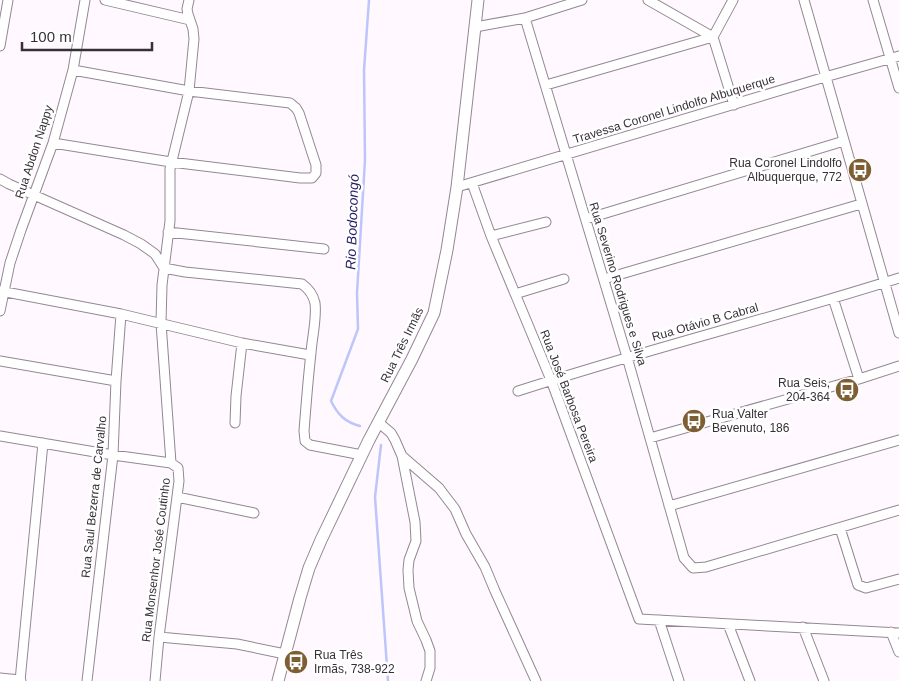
<svg xmlns="http://www.w3.org/2000/svg" width="899" height="681" viewBox="0 0 899 681" font-family="Arial,sans-serif">
  <style>
    .lines { fill: none; stroke-linecap: round; stroke-linejoin: round }
    .stream { stroke: #bec5fa; stroke-width: 2.5 }
    .street-casing { stroke: #948795; stroke-width: 11 }
    .secondary-casing { stroke: #948795; stroke-width: 13 }
    .street { stroke: #fff; stroke-width: 9 }
    .secondary { stroke: #fff; stroke-width: 11 }
    .labels { text-anchor: middle; stroke-width: 5; stroke-linejoin: round; paint-order: stroke }
    .street-label { font-size: 12px; fill: #373137; stroke: #fff }
    .poi-label { font-size: 12px; fill: #373137; stroke: #fff; text-anchor: end }
    .water-label { font-size: 14px; font-style: italic; fill: #221c66; stroke: #fff }
  </style>
  <rect width="100%" height="100%" fill="#fff9ff"/>
  <g class="lines">
    <path class="stream" d="M360 426C345 422 338 415 331 401L358 329 357 293 365 160 364 70 369 0
      M381 445 375 497 388 681"/>
    <g class="street-casing">
      <path id="street" d="M105 0 190 20
        M648 0 713 37 734 105
        M804 0 899 333
        M873 0 899 88
        M525 18 627 357 684 558 693 568 706 567 899 510
        M475 27 525 18 582 0
        M0 46 8 0
        M546 85 713 37 733 0
        M53 143 171 162 300 178H312L316 173V165L299 113 296 108 290 103 189 91 73 70
        M0 179 9 184 124 235 141 244 155 254 164 268 185 272 302 284C309 289 313 294 315 303 317 319 312 337 311 353 308 379 306 405 304 431L305 441 310 445 362 455
        M472 183 491 236 551 380 639 619 899 633
        M457 187 825 77 899 56
        M586 219 844 141
        M168 232 324 249
        M491 236 546 222
        M604 279 861 204
        M0 291 121 314 242 343 310 355
        M515 294 564 279
        M833 298 859 379
        M0 311 10 263 21 230 53 143 73 70 85 0
        M0 361 116 381
        M518 391C644 350 773 318 899 278
        M378 422 391 433 395 440 402 456 415 522 416 541 409 560 408 570 409 588 417 621 426 640 430 651V668L426 681
        M235 423 236 396 242 343
        M0 436 113 455 171 463
        M650 438 859 379 899 366
        M402 456 439 488 455 509 466 534 485 567 495 591 536 681
        M177 497 254 513
        M669 506 899 440
        M840 528 858 585 866 588 899 579
        M659 620 679 681
        M728 624 750 681
        M803 627 824 681
        M891 632 899 652
        M159 637 237 644 285 654
        M20 681 43 443
        M87 681 113 455 116 381 121 314
        M155 681 159 637 179 481 178 468 171 463 161 323 162 285 170 221V169L189 91 191 70 194 39 193 29 188 14 187 9 189 0"/>
    </g>
    <g class="secondary-casing">
      <path id="secondary" d="M0 679 20 681
        M278 681 300 598 309 568 321 540 369 440 412 359 434 313 447 250 457 187 478 0"/>
    </g>
    <use href="#street" class="street"/>
    <use href="#secondary" class="secondary"/>
  </g>
  <defs>
    <g id="bus-disc" transform="scale(1.25)"><circle r="9.5" fill="#7d5f33" stroke="#fff"/><path d="M-5-6H5V4H4V6H2V4H-2V6H-4V4H-5ZM-3.5-4V0h7V-4ZM-3.5 1.2v1.5H-2V1.2ZM2 1.2v1.5H3.5V1.2Z" fill="#fff"/></g>
  </defs>
  <g fill-rule="evenodd">
    <use href="#bus-disc" x="860" y="170"/>
    <use href="#bus-disc" x="847" y="390"/>
    <use href="#bus-disc" x="694" y="421"/>
    <use href="#bus-disc" x="296" y="662"/>
  </g>
  <g class="labels">
    <g class="street-label">
      <text transform="translate(674 109) rotate(-17)" y="4">Travessa Coronel Lindolfo Albuquerque</text>
      <text transform="translate(34 152) rotate(-72)" y="4">Rua Abdon Nappy</text>
      <text transform="translate(618 284) rotate(73)" y="4">Rua Severino Rodrigues e Silva</text>
      <text transform="translate(705 322) rotate(-16)" y="4">Rua Otávio B Cabral</text>
      <text transform="translate(402 345) rotate(-64)" y="4">Rua Três Irmãs</text>
      <text transform="translate(569 396) rotate(69)" y="4">Rua José Barbosa Pereira</text>
      <text transform="translate(94 497) rotate(-84)" y="4">Rua Saul Bezerra de Carvalho</text>
      <text transform="translate(156 560) rotate(-83)" y="4">Rua Monsenhor José Coutinho</text>
    </g>
    <g class="poi-label">
      <text x="842" y="167">Rua Coronel Lindolfo<tspan x="842" dy="14">Albuquerque, 772</tspan></text>
      <text x="830" y="387">Rua Seis,<tspan x="830" dy="14">204-364</tspan></text>
      <text x="712" y="418" text-anchor="start">Rua Valter<tspan x="712" dy="14">Bevenuto, 186</tspan></text>
      <text x="314" y="659" text-anchor="start">Rua Três<tspan x="314" dy="14">Irmãs, 738-922</tspan></text>
    </g>
    <g class="water-label">
      <text transform="translate(352 222) rotate(-88)" y="5">Rio Bodocongó</text>
    </g>
  </g>
  <path d="M22 42v8h130v-8" fill="none" stroke="#373137" stroke-width="2.5"/>
  <text x="30" y="42" font-size="15" fill="#373137" stroke="#ffffff" stroke-width="4" paint-order="stroke">100 m</text>
</svg>
